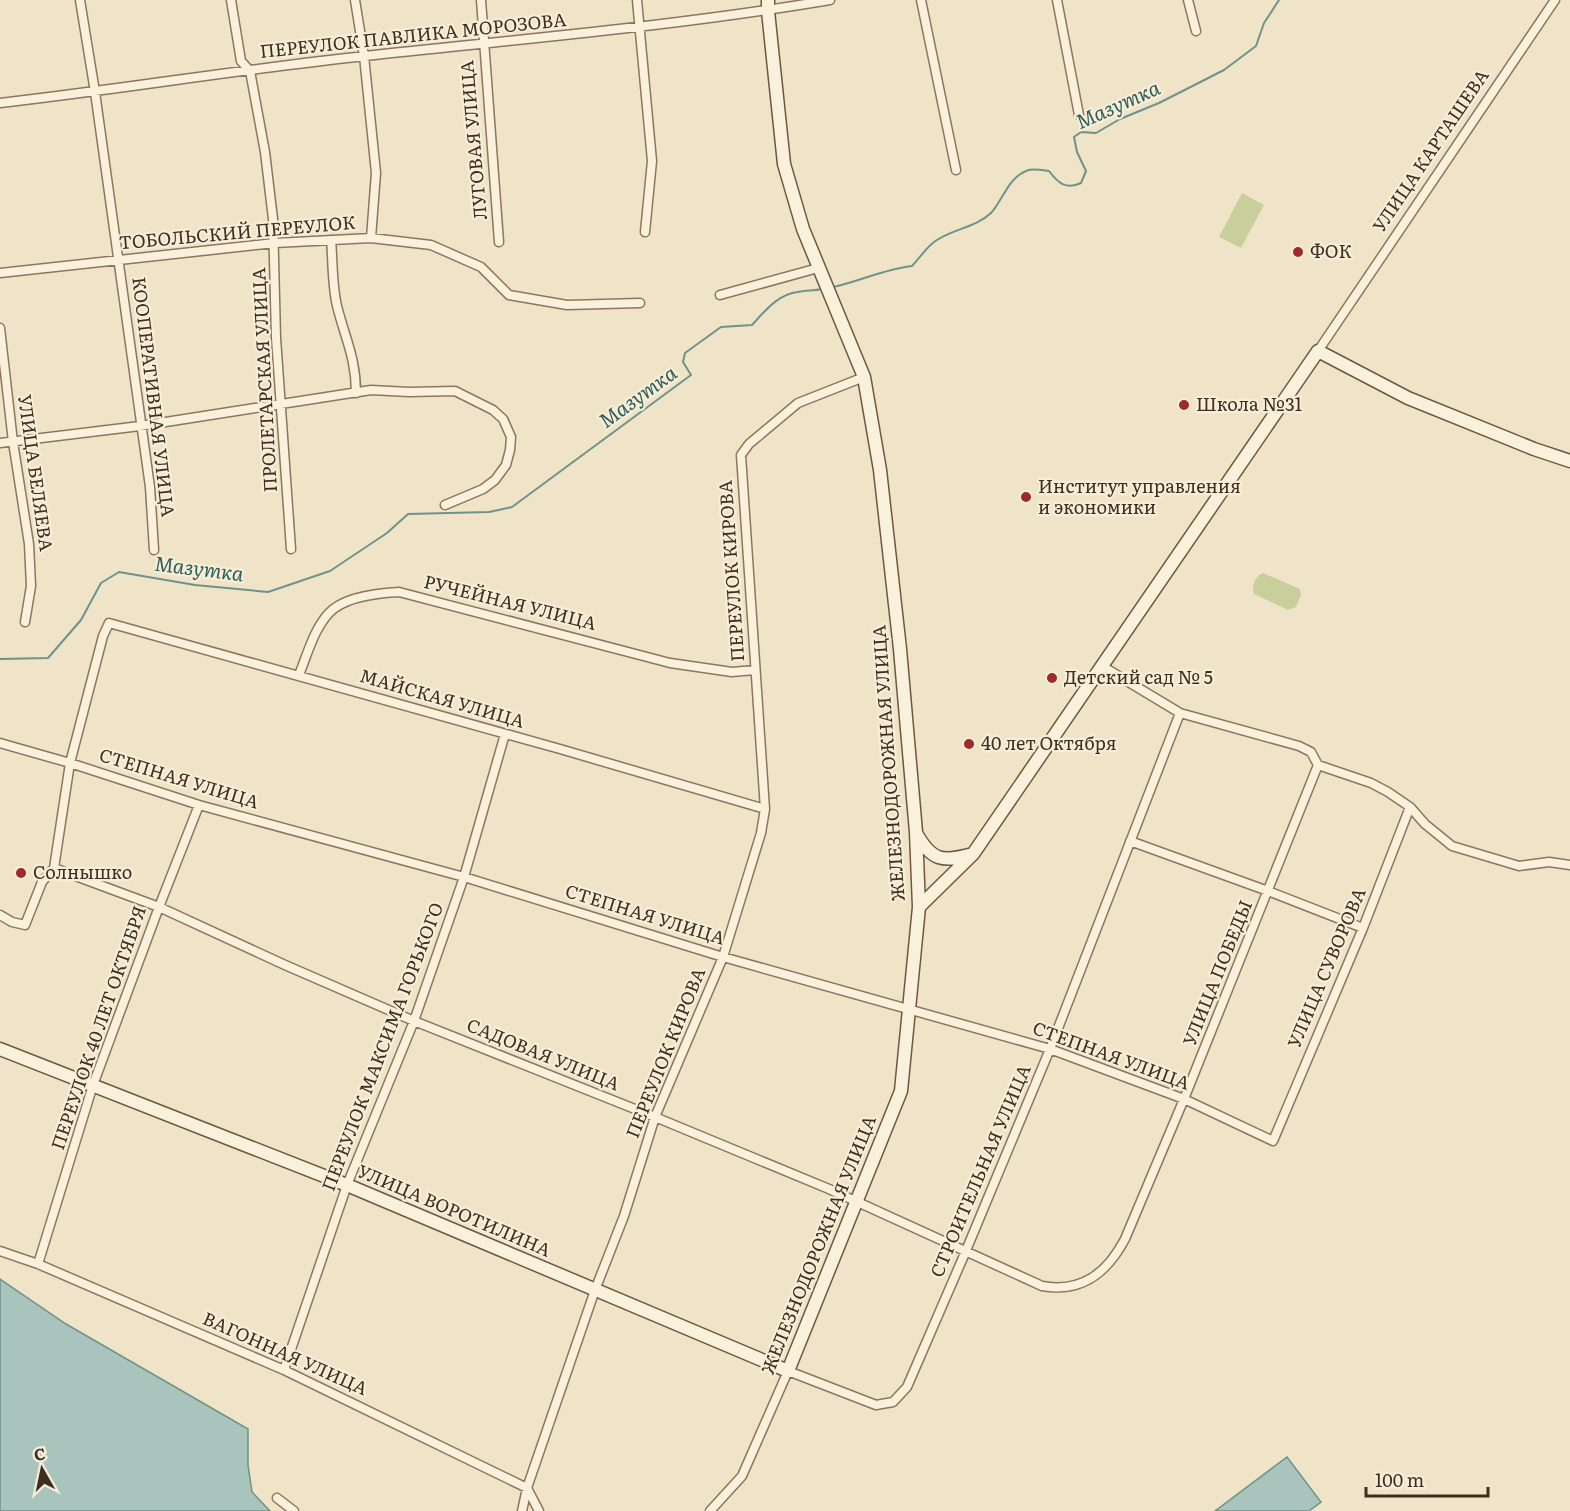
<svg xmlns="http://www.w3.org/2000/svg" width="1570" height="1511" viewBox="0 0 1570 1511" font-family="Literata,serif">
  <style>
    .green { fill: #c9cf9b }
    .water { fill: #a9c4bc; stroke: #6f938a; stroke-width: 1.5 }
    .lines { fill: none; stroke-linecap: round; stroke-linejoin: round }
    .stream { stroke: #6f938a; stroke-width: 2 }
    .street-casing { stroke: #8d765c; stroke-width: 11 }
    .secondary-casing { stroke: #6f573f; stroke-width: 15 }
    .street { stroke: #faf1dc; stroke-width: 8 }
    .secondary { stroke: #faf1dc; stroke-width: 12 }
    .poi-dot { fill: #9e2a2b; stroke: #f7eed8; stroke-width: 2 }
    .labels { text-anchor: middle; stroke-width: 4.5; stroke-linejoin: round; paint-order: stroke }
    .street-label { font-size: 18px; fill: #3d2e20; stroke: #f7eed8 }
    .poi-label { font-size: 18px; fill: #3d2e20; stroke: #f7eed8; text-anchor: start }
    .water-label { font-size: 20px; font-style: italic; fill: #2f5d5a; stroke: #f7eed8 }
  </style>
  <rect width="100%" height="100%" fill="#f0e4c8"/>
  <path class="green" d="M1242 193 1264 205 1241 248 1219 237Z
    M1263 573 1300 589 1301 595 1296 607 1288 610 1254 594C1251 587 1255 576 1263 573Z"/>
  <path class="water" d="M0 1279 66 1324 248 1429V1465L252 1492 270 1511H0Z
    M1287 1457 1321 1502 1309 1511H1215Z"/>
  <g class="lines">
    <path class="stream" d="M833 287C860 281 885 269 912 266 919 259 926 248 934 242 951 229 975 228 991 213 1003 200 1008 178 1026 171 1033 168 1041 170 1049 171 1058 183 1066 190 1081 183L1086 171 1077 152 1074 137 1081 132 1096 133 1120 119 1159 103 1224 70 1256 46 1264 23 1279 0
      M0 659 48 658 81 620 101 583 119 572 195 585 268 592 330 571 387 533 408 514 489 512 512 507 691 375 683 362 685 353 721 327 752 325C765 311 778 294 798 292 806 290 813 291 822 289"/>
    <g class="street-casing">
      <path id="street" d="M80 0 95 92 150 487 154 550
        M231 0 241 61 250 71 265 152 273 219 276 338 291 549
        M355 0 364 56 376 173 371 238
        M481 0 499 242
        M637 0 652 161 645 232
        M921 0 956 170
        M1057 0 1079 115
        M1188 0 1196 31
        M0 103C122 89 243 69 365 56 521 39 676 26 830 0
        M331 240C333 262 332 285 337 306 345 338 356 358 356 393
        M0 273 275 243 371 238 431 245 481 267 509 295 567 305 640 303
        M720 295 818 268
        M0 328 13 442 29 544 31 586 25 622
        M1318 351 1555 0
        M0 443 140 426 371 390 409 392 455 391 493 410 503 419 511 437 510 450 506 465 495 480 483 489 445 505
        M1102 666 1180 713 1299 746 1311 752 1318 765 1371 783 1388 792 1410 807 1425 824 1452 846 1519 866 1549 862 1570 865
        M299 675C307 655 314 629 329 613 344 597 379 593 399 592L670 663 732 672 755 670
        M0 743 70 763 199 805 464 877 723 957 1050 1049 1184 1099 1273 1141 1363 928 1410 807
        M1130 841 1268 891 1363 928
        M54 868 159 907 285 965 414 1021 655 1117 829 1189 1042 1286C1082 1293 1107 1273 1125 1239L1184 1099 1318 765
        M0 915 12 922 25 925 42 882 54 868 70 763 103 636 109 623 560 749 765 809
        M0 1251 38 1264 284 1370 527 1488 539 1511
        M38 1264 93 1085 159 907 199 805
        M284 1370 347 1185 414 1021 464 877 505 734
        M277 1498 294 1511
        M522 1511 527 1488 595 1290 624 1216 655 1117 723 957 761 833 765 809 741 455 749 444 798 403 864 377
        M710 1511 742 1476 788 1371 876 1405 893 1402 907 1387 965 1253 1050 1049 1180 713"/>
    </g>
    <g class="secondary-casing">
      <path id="secondary" d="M916 833C932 862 943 862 973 854L1318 351 1408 398 1534 449 1570 461
        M919 907 973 854
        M0 1049 347 1185 788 1371 901 1091 919 907 916 832 900 649 880 470 864 377 803 229 784 164 768 11V0"/>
    </g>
    <use href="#street" class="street"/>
    <use href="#secondary" class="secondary"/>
  </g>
  <g class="poi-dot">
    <circle cx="1298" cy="252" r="6"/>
    <circle cx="1184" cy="405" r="6"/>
    <circle cx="1026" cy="497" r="6"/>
    <circle cx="1052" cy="678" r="6"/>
    <circle cx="969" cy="744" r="6"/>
    <circle cx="21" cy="873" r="6"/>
  </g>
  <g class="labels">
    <g class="street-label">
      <text transform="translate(413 36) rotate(-6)" y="6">ПЕРЕУЛОК ПАВЛИКА МОРОЗОВА</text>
      <text transform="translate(474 140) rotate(-95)" y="6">ЛУГОВАЯ УЛИЦА</text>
      <text transform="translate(1431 151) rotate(-56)" y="6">УЛИЦА КАРТАШЕВА</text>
      <text transform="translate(237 233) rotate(-5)" y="6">ТОБОЛЬСКИЙ ПЕРЕУЛОК</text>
      <text transform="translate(265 380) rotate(-93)" y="6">ПРОЛЕТАРСКАЯ УЛИЦА</text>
      <text transform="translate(153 397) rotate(83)" y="6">КООПЕРАТИВНАЯ УЛИЦА</text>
      <text transform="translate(35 473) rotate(82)" y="6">УЛИЦА БЕЛЯЕВА</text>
      <text transform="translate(732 571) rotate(-94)" y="6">ПЕРЕУЛОК КИРОВА</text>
      <text transform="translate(510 603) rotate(14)" y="6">РУЧЕЙНАЯ УЛИЦА</text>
      <text transform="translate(442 699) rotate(16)" y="6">МАЙСКАЯ УЛИЦА</text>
      <text transform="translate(889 763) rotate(-94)" y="6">ЖЕЛЕЗНОДОРОЖНАЯ УЛИЦА</text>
      <text transform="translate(179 779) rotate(17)" y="6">СТЕПНАЯ УЛИЦА</text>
      <text transform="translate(645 915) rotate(17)" y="6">СТЕПНАЯ УЛИЦА</text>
      <text transform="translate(1327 968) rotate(-67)" y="6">УЛИЦА СУВОРОВА</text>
      <text transform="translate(1218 973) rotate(-68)" y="6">УЛИЦА ПОБЕДЫ</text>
      <text transform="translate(99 1028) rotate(-71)" y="6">ПЕРЕУЛОК 40 ЛЕТ ОКТЯБРЯ</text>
      <text transform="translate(383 1047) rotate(-69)" y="6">ПЕРЕУЛОК МАКСИМА ГОРЬКОГО</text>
      <text transform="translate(666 1053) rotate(-68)" y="6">ПЕРЕУЛОК КИРОВА</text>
      <text transform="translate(543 1055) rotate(22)" y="6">САДОВАЯ УЛИЦА</text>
      <text transform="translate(1111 1056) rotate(20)" y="6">СТЕПНАЯ УЛИЦА</text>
      <text transform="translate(981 1171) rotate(-67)" y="6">СТРОИТЕЛЬНАЯ УЛИЦА</text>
      <text transform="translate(454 1211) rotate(23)" y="6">УЛИЦА ВОРОТИЛИНА</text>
      <text transform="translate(819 1245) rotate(-68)" y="6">ЖЕЛЕЗНОДОРОЖНАЯ УЛИЦА</text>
      <text transform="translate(285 1354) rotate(24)" y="6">ВАГОННАЯ УЛИЦА</text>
    </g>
    <g class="poi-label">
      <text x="1310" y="258">ФОК</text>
      <text x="1196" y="411">Школа №31</text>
      <text x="1038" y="493">Институт управления<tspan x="1038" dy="21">и экономики</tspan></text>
      <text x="1064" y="684">Детский сад № 5</text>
      <text x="981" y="750">40 лет Октября</text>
      <text x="33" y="879">Солнышко</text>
    </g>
    <g class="water-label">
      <text transform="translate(1118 105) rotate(-24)" y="7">Мазутка</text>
      <text transform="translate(638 397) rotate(-36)" y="7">Мазутка</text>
      <text transform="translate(199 569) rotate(7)" y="7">Мазутка</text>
    </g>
  </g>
  <g transform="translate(42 1469) rotate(351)" stroke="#f7eed8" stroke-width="4.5" paint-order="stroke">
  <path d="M0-4.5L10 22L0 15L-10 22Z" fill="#3d2e20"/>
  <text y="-9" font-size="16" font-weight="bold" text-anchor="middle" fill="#3d2e20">С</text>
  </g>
  <path d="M1366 1487v9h122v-9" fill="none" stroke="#3d2e20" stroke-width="3"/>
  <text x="1375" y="1487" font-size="18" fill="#3d2e20" stroke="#f7eed8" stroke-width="4.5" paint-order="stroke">100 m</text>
</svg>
